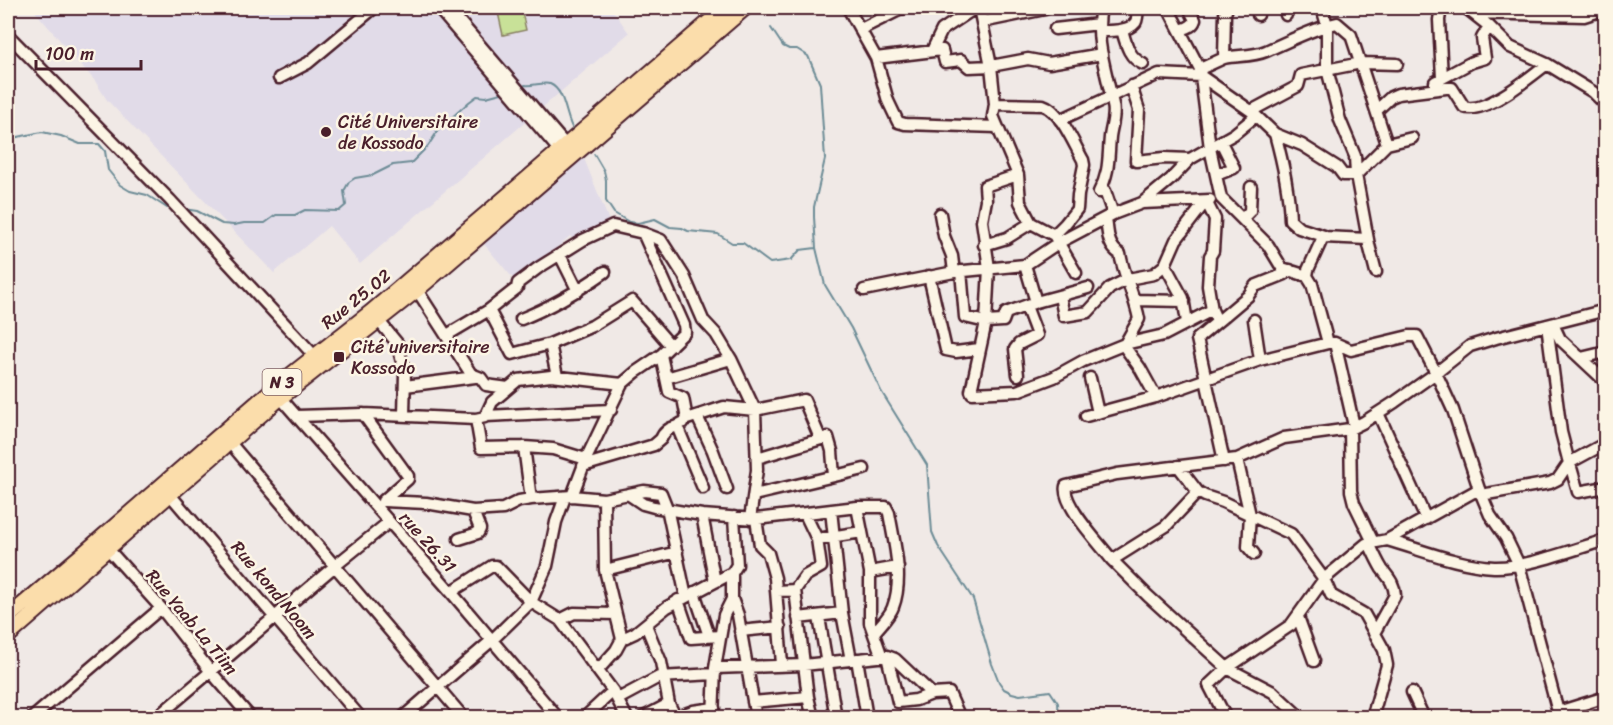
<svg xmlns="http://www.w3.org/2000/svg" width="1613" height="725" viewBox="0 0 1613 725" font-family="Sriracha,sans-serif">
  <style>
    .built { fill: #e1dbe8 }
    .green { fill: #c8e198; stroke: #898062; stroke-width: 1.5 }
    .lines { fill: none; stroke-linecap: round; stroke-linejoin: round }
    .stream { stroke: #6d8c96; stroke-width: 2 }
    .minor-casing { stroke: #4a1f2b; stroke-width: 15 }
    .major-casing { stroke: #4a1f2b; stroke-width: 18 }
    .minor { stroke: #fcf5e5; stroke-width: 10 }
    .major { stroke: #fbddab; stroke-width: 14 }
    .poi-dot { fill: #4a1f2b; stroke: #fcf5e5; stroke-width: 2 }
    .labels { text-anchor: middle; stroke-width: 5; stroke-linejoin: round; paint-order: stroke }
    .shield { fill: #fcf5e5; stroke: #7f5f63; stroke-width: 1.5 }
    .shield-label { font-size: 16px; font-weight: bold; fill: #4a1f2b }
    .poi-label { font-size: 18px; fill: #4a1f2b; stroke: #fcf5e5; text-anchor: start }
    .street-label { font-size: 18px; fill: #4a1f2b; stroke: #fcf5e5 }
  </style>
  <rect width="100%" height="100%" fill="#f0e9e6"/>
  <filter id="ink" filterUnits="userSpaceOnUse"><feTurbulence type="fractalNoise" baseFrequency=".0167" numOctaves="2"/><feDisplacementMap in="SourceGraphic" scale="12" xChannelSelector="R" yChannelSelector="G"/><feConvolveMatrix kernelMatrix="1 2 1 2 8 2 1 2 1" color-interpolation-filters="sRGB"/></filter>
  <g filter="url(#ink)">
    <path class="built" d="M32 8H611L629 33 360 264 329 226 274 273 107 100 95 81Z
      M583 156 611 226 575 241 570 236 517 283 484 244Z"/>
    <path class="green" d="M497 8H521L526 30 503 35Z"/>
    <g class="lines">
      <path class="stream" d="M771 28 783 46 789 49H797L808 56 820 84 825 159 814 207V217L816 248 825 285 851 328 881 391 927 465 932 532 938 546 973 599 992 664 999 682 1004 689 1012 693 1020 695 1050 691 1058 703 1059 718
        M525 85C533 86 543 82 550 84 566 91 565 118 574 131
        M8 139 42 132 61 136 80 144H99L105 151 108 170 120 185 130 191 147 195 167 208
        M594 154 604 171 606 180V201L614 213 629 222 638 223 655 219 670 227 682 228 688 231 718 234 732 243H743L770 263 791 260 800 250 816 248
        M184 209 197 211 222 224 234 225 244 223H265L276 215H295L305 210 339 211 346 205 344 191 349 182 355 178 373 175 393 165 411 163 428 146 439 129 469 102 477 96 486 97 505 92"/>
      <g class="minor-casing">
        <path id="minor" d="M438 8 564 156
          M448 8 569 149
          M848 8 876 58 888 101 898 122 905 124 997 127
          M979 8 991 66 995 104 993 116 1018 175 1020 202 1031 223 1054 235 1076 273
          M1101 8C1094 40 1107 73 1113 105 1116 115 1111 127 1110 137 1108 158 1110 172 1099 192L1105 191 1113 214
          M1168 8 1200 69 1210 148 1221 198 1268 245 1282 268 1307 276 1312 284 1328 343
          M1322 8 1327 25V69L1340 120 1355 156 1356 175 1369 245 1376 272
          M1441 8 1439 20 1442 78
          M1466 8 1489 26 1510 47 1547 64 1593 92 1606 105
          M1474 13 1584 16 1606 9
          M1258 15V8
          M1286 15 1287 8
          M982 22 1045 9
          M861 29 903 8
          M1055 29 1099 24
          M1122 30C1126 44 1129 58 1143 64
          M1180 30C1186 28 1193 27 1195 20L1189 8
          M1099 31C1109 31 1128 32 1135 23 1138 20 1137 12 1138 8
          M8 35 170 200 320 362
          M932 51 942 30 975 8
          M876 58 942 50 945 62 961 60 969 67 991 66 1028 59 1049 63 1102 54
          M1224 58C1238 55 1252 57 1266 51 1290 41 1311 29 1337 23L1351 35 1387 144
          M1200 69 1224 58 1225 14 1227 8
          M279 78 308 63 374 8
          M1131 86 1139 110 1136 161 1164 158 1190 159
          M1435 89V82L1472 62 1485 58 1482 38 1489 26
          M995 104 1043 105C1060 110 1074 144 1083 160L1084 165 1078 195 1077 209 1065 224 1054 235
          M1377 110 1391 97 1398 94 1446 88H1452L1464 107C1485 115 1530 77 1547 64
          M1251 111 1298 86 1301 75 1361 63 1397 64
          M1060 120 1159 74 1201 76 1251 111 1275 134 1302 145 1337 167 1343 175H1356L1387 144 1412 138
          M1275 134C1283 163 1289 190 1290 220L1299 228 1324 236
          M1018 175 985 186 986 200 982 221 989 268 986 322 971 391 972 393 1017 391 1054 377 1083 361 1125 344 1164 335 1212 310
          M1216 175 1234 168 1221 142
          M1142 203 1210 200
          M940 214 944 236 952 256 954 272
          M1106 218C1108 232 1107 246 1120 254 1124 276 1135 297 1139 319L1125 344
          M1242 219 1250 211 1251 187
          M984 245 1007 238 1031 223
          M560 255 578 291
          M1025 265 1036 302
          M1165 265 1183 298 1187 322
          M961 271 965 317 986 322 1003 321 1006 313 1036 302 1088 288
          M929 276 946 350 956 352 979 349
          M1307 276 1308 270 1323 237 1368 239
          M417 290 471 374 481 378 486 385 508 388
          M864 290 954 272 1025 265 1058 243 1113 214 1142 203 1171 179 1190 159 1234 134 1256 116
          M1060 296 1064 316 1088 312 1110 288 1128 279 1154 274 1165 265 1176 240 1206 201 1215 219 1213 251 1210 256 1208 286 1212 310 1217 321
          M1134 300 1184 301
          M489 310 512 354 550 344 592 326 632 301 671 346
          M521 319C551 307 578 291 605 272
          M378 320 397 343 405 373 404 415
          M1254 320 1260 360
          M1553 324 1560 339 1606 382
          M1547 325 1561 432 1569 463 1606 443
          M447 335 489 310 517 288 518 283 538 268 583 240 613 226 643 233 661 240 684 276 703 320 716 334 731 359 755 410 757 470 750 519
          M1335 343 1354 426
          M550 344 557 376
          M1124 346 1140 368 1156 397
          M661 355 669 392 683 398 687 419 724 407 755 410 804 400 820 438
          M1581 358 1606 352
          M1018 375 1015 349 1019 344 1037 335 1026 306
          M666 378 731 359
          M1090 378 1098 413
          M405 386 475 377
          M277 394 451 592 558 718
          M1378 413 1426 519
          M363 414 408 476V479L383 501
          M297 416 363 414 476 419 485 417 492 402 518 380 551 376 622 384
          M486 416 611 410
          M697 416 713 451 727 489
          M1086 416 1156 397 1260 360 1328 343H1335L1351 350 1409 336H1417L1436 373 1453 410 1479 489 1490 515 1506 538 1519 565 1558 712 1606 697
          M476 419 481 448 524 447 553 449 586 459
          M682 423 677 426 703 488
          M1350 429 1351 491 1354 503 1373 542
          M225 437 464 718
          M524 447 531 499
          M757 458 828 437 832 451 834 476
          M1237 459 1250 515 1248 547 1254 554
          M1224 461 1197 339 1248 296 1255 286 1285 274 1290 270
          M1570 464 1578 492 1606 487
          M583 466 654 445 661 439C664 431 669 428 677 426
          M1178 466 1198 492 1205 496 1223 502 1291 534 1324 579 1331 595 1364 614 1384 650 1387 665 1372 718
          M166 490 361 718
          M1198 492 1166 526 1112 560 1148 596 1227 668 1273 692 1301 718
          M628 494 643 504 654 507 702 515 756 519 857 507H886L889 513C894 542 904 578 893 607 890 616 880 625 874 633
          M754 495 864 469
          M1481 495 1550 483 1558 479 1569 463
          M572 496 586 459 622 384 636 372 661 355 685 332 684 325 643 233
          M604 499 605 570 622 639
          M384 501 426 503 473 511 503 509 519 501 531 499 572 496 604 499 644 491 661 493 667 508 686 597
          M857 507 870 572V623L882 657
          M831 510 842 613 851 660
          M702 515 715 582
          M756 519 760 545 768 553 775 578 782 664
          M459 539 478 533 480 529 473 511
          M817 539 862 532
          M1387 540C1422 550 1458 565 1494 567 1526 568 1574 549 1606 540
          M1369 543C1373 552 1377 561 1382 569 1389 578 1394 583 1395 595L1374 633
          M108 549 161 608 211 672 251 718
          M1112 560C1101 545 1061 504 1066 486L1117 474 1237 459 1284 438 1350 429 1364 422 1395 402 1436 373 1470 346 1496 338 1606 310
          M605 570 677 552
          M870 572 898 567
          M795 590 808 697 813 718
          M777 591 795 590 805 576 821 567 817 539 805 514
          M451 592 492 566H496L531 602 560 620 613 691 627 718
          M694 592 709 636
          M732 599 738 615 756 718
          M678 600 691 638 720 636
          M819 617 836 718
          M1298 617 1314 661
          M798 618 842 613
          M560 620 574 613 615 614
          M646 625 661 662 669 704 676 718
          M740 631 780 627
          M887 656 898 702 916 700 932 694
          M857 659 867 718
          M715 668 804 665 887 656 895 659 932 694 949 693 960 718
          M598 670 616 650 622 639 635 633 667 607 732 573 737 565 734 517
          M1412 692 1424 718
          M618 699 659 677 715 674
          M753 702 808 697
          M676 717 693 711 714 708
          M32 718 161 608
          M156 718 336 565 389 522
          M402 718 491 641 531 602 547 566 556 522 565 497
          M584 718 613 691
          M642 718 669 704
          M713 718 715 668 724 615 732 599V573
          M1226 718 1209 685 1227 668 1291 625 1324 579 1366 544 1387 540 1479 489"/>
      </g>
      <g class="major-casing">
        <path id="major" d="M8 617 85 552 273 389 371 312 521 184 725 8
          M8 636 280 398 417 290 745 8"/>
      </g>
      <use href="#minor" class="minor"/>
      <use href="#major" class="major"/>
    </g>
  </g>
  <g class="poi-dot">
    <circle cx="326" cy="132" r="6"/>
    <rect x="333" y="351" width="12" height="12" rx="3"/>
  </g>
  <g class="labels">
    <rect class="shield" x="262.5" y="369" width="39" height="26" rx="4.5"/>
    <g class="shield-label">
      <text x="282" y="388">N 3</text>
    </g>
    <g class="poi-label">
      <text x="338" y="128">Cité Universitaire<tspan x="338" dy="21">de Kossodo</tspan></text>
      <text x="351" y="353">Cité universitaire<tspan x="351" dy="21">Kossodo</tspan></text>
    </g>
    <g class="street-label">
      <text transform="translate(356 299) rotate(-39)" y="6">Rue 25.02</text>
      <text transform="translate(428 542) rotate(48)" y="6">rue 26.31</text>
      <text transform="translate(274 590) rotate(50)" y="6">Rue kond Noom</text>
      <text transform="translate(192 622) rotate(50)" y="6">Rue Yaab La Tiim</text>
    </g>
  </g>
  <rect width="1613" height="725" fill="none" stroke="#fcf5e5" stroke-width="30"/>
  <rect x="15" y="15" width="1583" height="695" fill="none" stroke="#4a1f2b" stroke-width="2" filter="url(#ink)"/>
  <path d="M36 60v9h105v-9" fill="none" stroke="#4a1f2b" stroke-width="3"/>
  <text x="45" y="60" font-size="18" fill="#4a1f2b" stroke="#fcf5e5" stroke-width="4.5" paint-order="stroke">100 m</text>
</svg>
